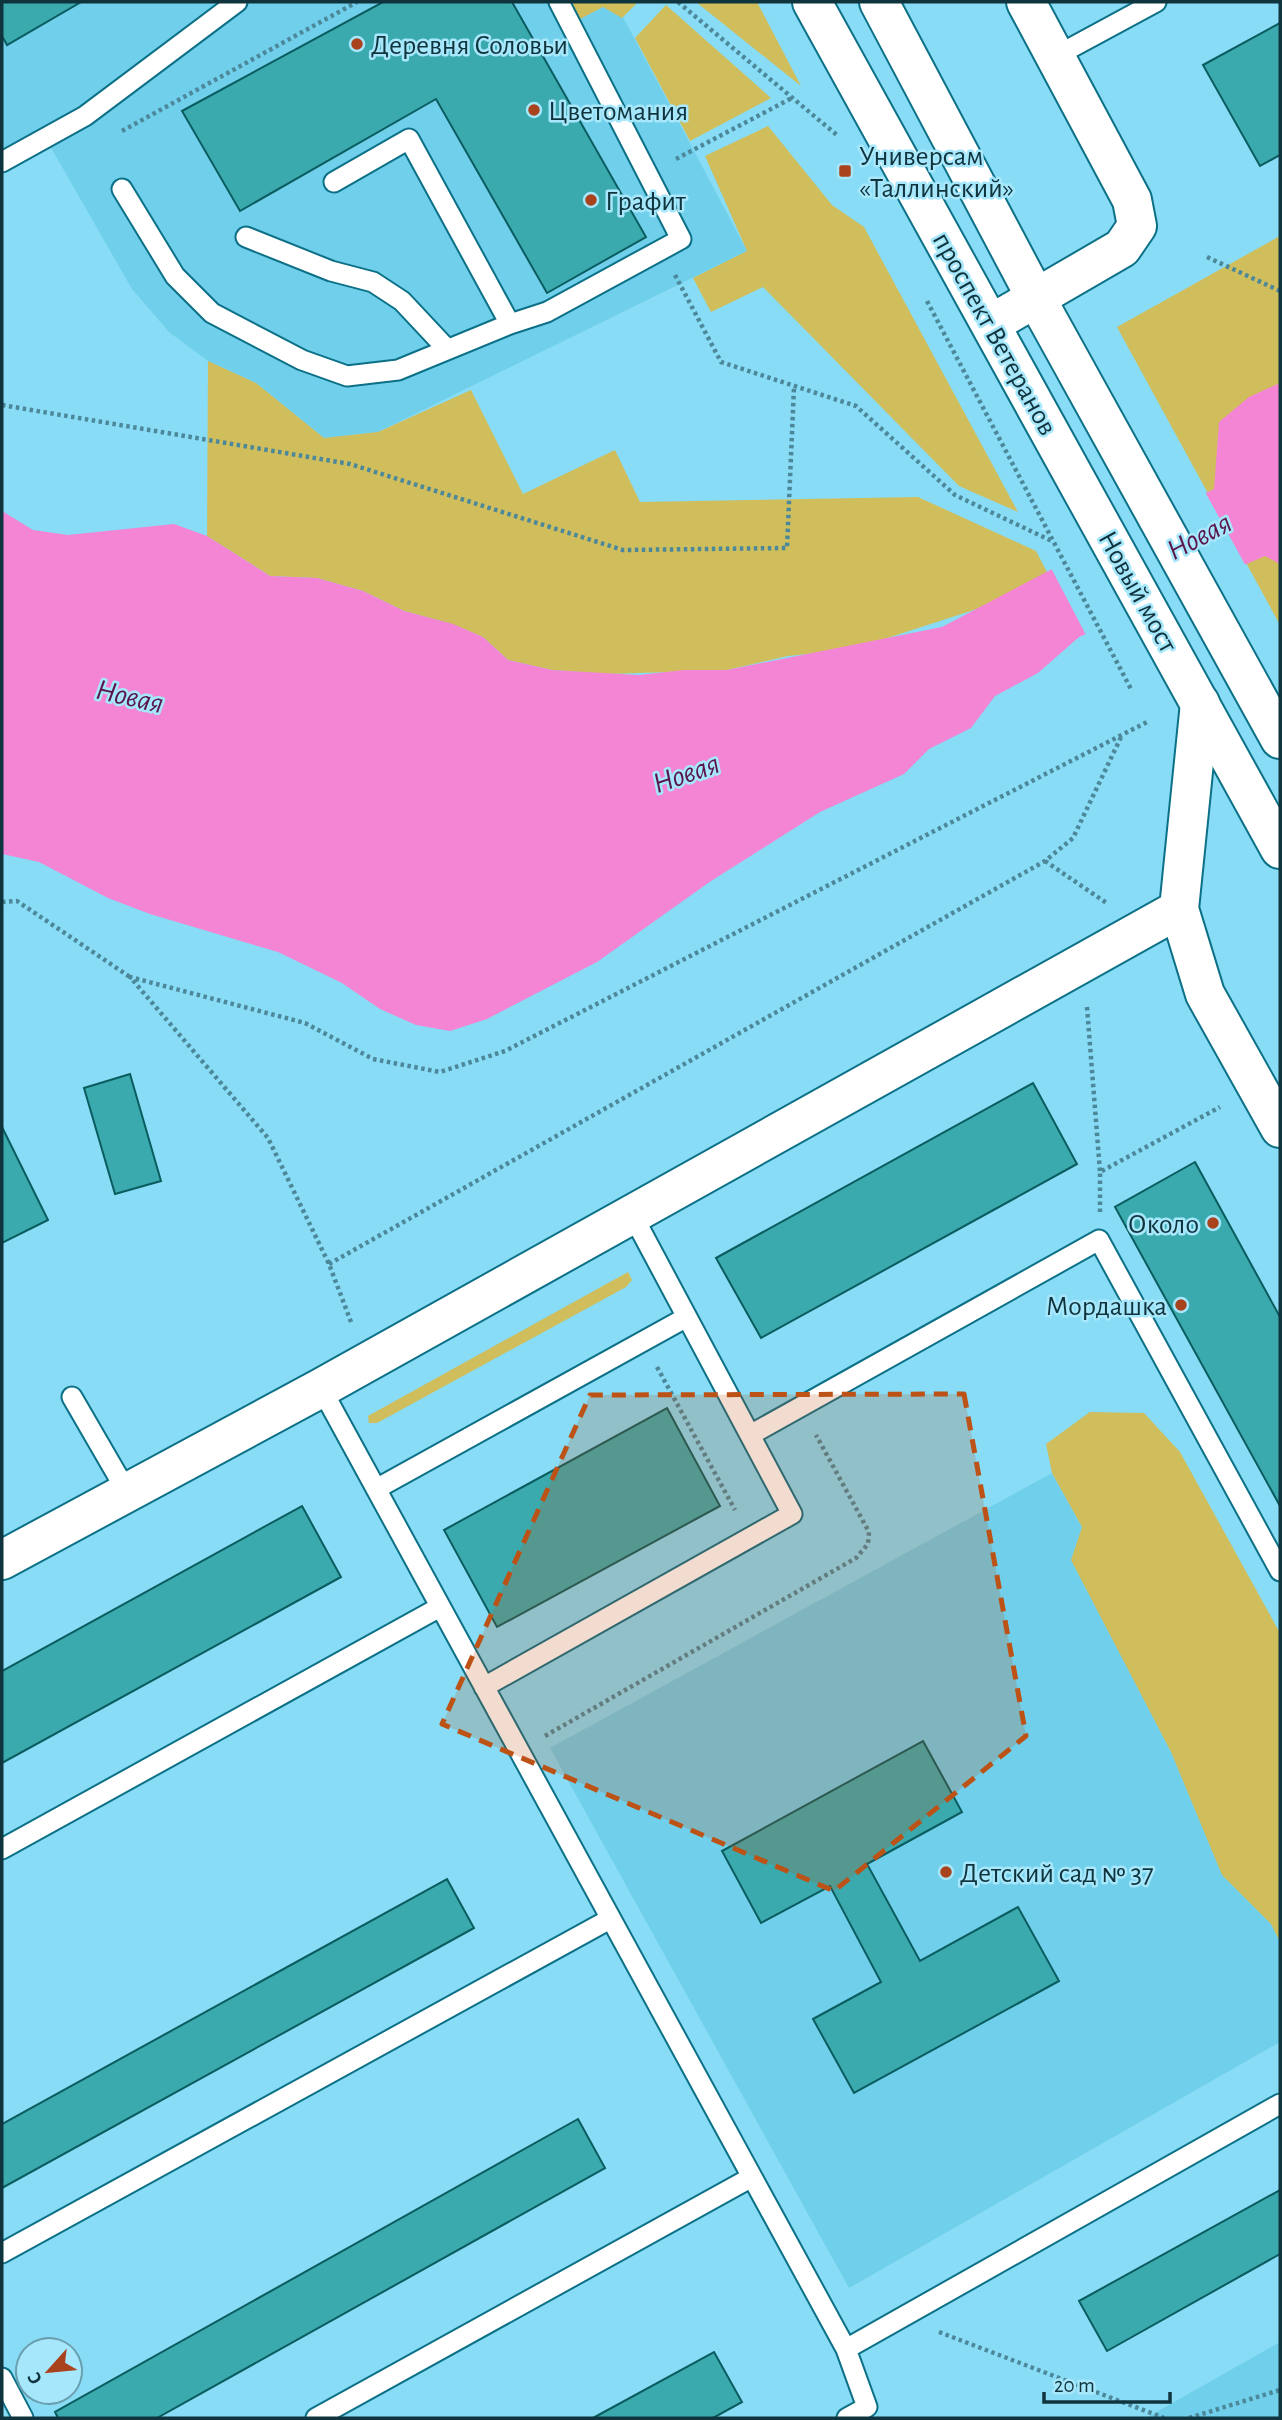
<svg xmlns="http://www.w3.org/2000/svg" width="1282" height="2420" viewBox="0 0 1282 2420" font-family="'Alegreya Sans',sans-serif">
  <style>
    .built { fill: #70cfea }
    .green { fill: #d0be5d }
    .water { fill: #f385d4 }
    .pier { fill: #88dcf5 }
    .building { fill: #3baaae; stroke: #0a5c5f; stroke-width: 2 }
    .lines { fill: none; stroke-linecap: round; stroke-linejoin: round }
    .service-casing { stroke: #0c7086; stroke-width: 23 }
    .minor-casing { stroke: #0c7086; stroke-width: 42 }
    .secondary-casing { stroke: #0c7086; stroke-width: 42 }
    .path { stroke: #4c889a; stroke-width: 4.5; stroke-dasharray: 3.5 3.5; stroke-linecap: butt }
    .service { stroke: #fff; stroke-width: 19 }
    .minor { stroke: #fff; stroke-width: 38 }
    .secondary { stroke: #fff; stroke-width: 38 }
    .marked { fill: #bd5216; fill-opacity: 0.2; stroke: #bd5216; stroke-width: 5; stroke-dasharray: 14 9; stroke-linejoin: round }
    .poi-dot { fill: #a9431e; stroke: #a6e7fb; stroke-width: 2.5 }
    .labels { text-anchor: middle; stroke-width: 5; stroke-linejoin: round; paint-order: stroke }
    .poi-label { font-size: 28px; fill: #10343e; stroke: #a6e7fb; text-anchor: start }
    .street-label { font-size: 28px; fill: #10343e; stroke: #a6e7fb }
    .water-label { font-size: 30px; font-style: italic; fill: #5a164a; stroke: #a6e7fb }
  </style>
  <rect width="100%" height="100%" fill="#88dcf5"/>
  <path class="built" d="M2 2H615L747 251 378 432 324 438 256 383 208 361 169 332 132 289 42 132 2 154Z
    M1052 1473 1280 1886V2042L849 2288 550 1748Z
    M1280 2342V2418H1146Z"/>
  <path class="green" d="M571 2H638L622 18 603 7 580 19Z
    M696 2H757L801 86Z
    M666 5 771 98 690 141 635 38Z
    M768 126 832 205 864 227 1018 512 959 486 763 287 711 312 693 278 747 251 705 156Z
    M1280 236V625L1117 327Z
    M208 361 256 383 324 438 378 432 471 390 523 494 615 450 640 502 918 497 1036 551 1048 574 977 609 872 643 827 652 788 656 727 670 609 674 552 670 508 660 483 637 452 624 404 611 363 591 317 578 270 576 207 536Z
    M628 1272 632 1280 626 1287 377 1423H369L368 1416Z
    M1090 1412 1144 1413 1180 1452 1280 1633V1942L1271 1924 1222 1875 1171 1752 1071 1560 1082 1527 1052 1473 1046 1444Z"/>
  <path class="water" d="M1280 383V564L1265 556 1079 637 1038 673 995 696 971 728 929 749 904 774 820 812 711 881 597 962 487 1019 450 1031 416 1025 380 1009 342 983 278 952 150 914 108 898 39 862 2 854V511L33 530 68 535 174 524 207 536 270 576 317 578 363 591 404 611 453 624 483 637 508 660 552 670 639 675 684 670H727L942 627 1109 539 1214 489 1219 422 1249 397Z"/>
  <path class="pier" d="M1204 490 1247 568 1087 637 1051 568 1107 536Z"/>
  <path class="building" d="M2 2H81L7 45 2 36Z
    M383 2H512L646 237 547 293 436 99 240 211 182 111Z
    M1280 23V155L1260 166 1203 65Z
    M130 1074 161 1181 115 1194 84 1088Z
    M1033 1083 1077 1164 761 1338 716 1258Z
    M2 1127 48 1220 2 1243Z
    M1195 1162 1280 1317V1506L1115 1207Z
    M667 1408 720 1506 497 1627 444 1530Z
    M302 1506 341 1577 2 1763V1671Z
    M923 1741 962 1812 867 1864 920 1961 1018 1907 1059 1981 854 2093 813 2019 881 1982 830 1886 761 1923 722 1851Z
    M447 1879 474 1928 2 2188V2124Z
    M578 2119 605 2168 157 2418H58L55 2412Z
    M1280 2190V2254L1107 2351 1079 2301Z
    M714 2352 742 2402 713 2418H593Z"/>
  <g class="lines">
    <g class="service-casing">
      <path id="service" d="M1056 56 1156 2
        M2 162 85 116 237 2
        M334 182 409 139 510 324 547 312 681 239 559 2
        M122 189 175 276 212 313 302 360 347 376 398 370 510 324
        M246 237 331 271 373 282 402 301 447 349
        M321 1388 846 2349 867 2407 847 2418
        M72 1397 127 1492
        M750 1435 1099 1240 1280 1571
        M376 1489 687 1317
        M484 1687 792 1514 633 1216
        M2 1849 440 1607
        M2 2253 610 1919
        M846 2349 1280 2104
        M2 2378 23 2418
        M316 2418 752 2177"/>
    </g>
    <g class="minor-casing">
      <path id="minor" d="M991 324 1122 248 1137 226 1132 200 1026 2
        M1200 703 1179 909 1205 994 1280 1128
        M2 1560 321 1388 1179 909"/>
    </g>
    <g class="secondary-casing">
      <path id="secondary" d="M812 2 1280 849
        M879 2 1037 300 1280 739"/>
    </g>
    <path class="path" d="M678 2 838 136
      M122 131 357 2
      M676 159 792 98
      M1207 257 1280 291
      M675 275 721 362 856 406 955 495 1052 541
      M927 301 1132 691
      M2 405 350 464 623 550 787 548 794 387
      M1045 861 1108 904
      M2 902 17 901 130 977
      M1087 1007 1100 1172
      M1100 1212V1172L1220 1107
      M329 1264 1045 861 1073 838 1122 735
      M351 1322 329 1264 268 1138 130 977 305 1023 373 1059 440 1072 505 1051 1147 722
      M657 1367 735 1510
      M545 1736 856 1558 868 1544 869 1532 816 1435
      M939 2332 1164 2418
      M1189 2418 1280 2390"/>
    <use href="#service" class="service"/>
    <use href="#minor" class="minor"/>
    <use href="#secondary" class="secondary"/>
  </g>
  <path class="marked" d="M964 1394 1026 1736 834 1891 442 1724 590 1395Z"/>
  <g class="poi-dot">
    <circle cx="357" cy="44" r="7"/>
    <circle cx="534" cy="110" r="7"/>
    <rect x="838" y="164" width="14" height="14" rx="3.5"/>
    <circle cx="591" cy="200" r="7"/>
    <circle cx="1213" cy="1223" r="7"/>
    <circle cx="1181" cy="1305" r="7"/>
    <circle cx="946" cy="1872" r="7"/>
  </g>
  <g class="labels">
    <g class="poi-label">
      <text x="371" y="54">Деревня Соловьи</text>
      <text x="548" y="120">Цветомания</text>
      <text x="859" y="165">Универсам<tspan x="859" dy="32">«Таллинский»</tspan></text>
      <text x="605" y="210">Графит</text>
      <text x="1199" y="1233" text-anchor="end">Около</text>
      <text x="1167" y="1315" text-anchor="end">Мордашка</text>
      <text x="960" y="1882">Детский сад № 37</text>
    </g>
    <g class="street-label">
      <text transform="translate(996 333) rotate(61)" y="10">проспект Ветеранов</text>
      <text transform="translate(1139 591) rotate(61)" y="10">Новый мост</text>
    </g>
    <g class="water-label">
      <text transform="translate(1199 536) rotate(-28)" y="10">Новая</text>
      <text transform="translate(130 696) rotate(13)" y="10">Новая</text>
      <text transform="translate(686 773) rotate(-19)" y="10">Новая</text>
    </g>
  </g>
  <rect width="1282" height="2420" fill="none" stroke="#10343e" stroke-width="7"/>
  <g transform="translate(49 2371) rotate(243)"><circle r="33" fill="#a6e7fb" stroke="#6a9faf" stroke-width="2"/>
  <path d="M0-5L12 26L0 18L-12 26Z" fill="#a9431e"/>
  <text y="-10" font-size="19" font-weight="bold" text-anchor="middle" fill="#10343e">С</text>
  </g>
  <path d="M1044 2392v10h126v-10" fill="none" stroke="#10343e" stroke-width="3.5"/>
  <text x="1054" y="2392" font-size="21" fill="#10343e" stroke="#a6e7fb" stroke-width="5" paint-order="stroke">20 m</text>
</svg>
